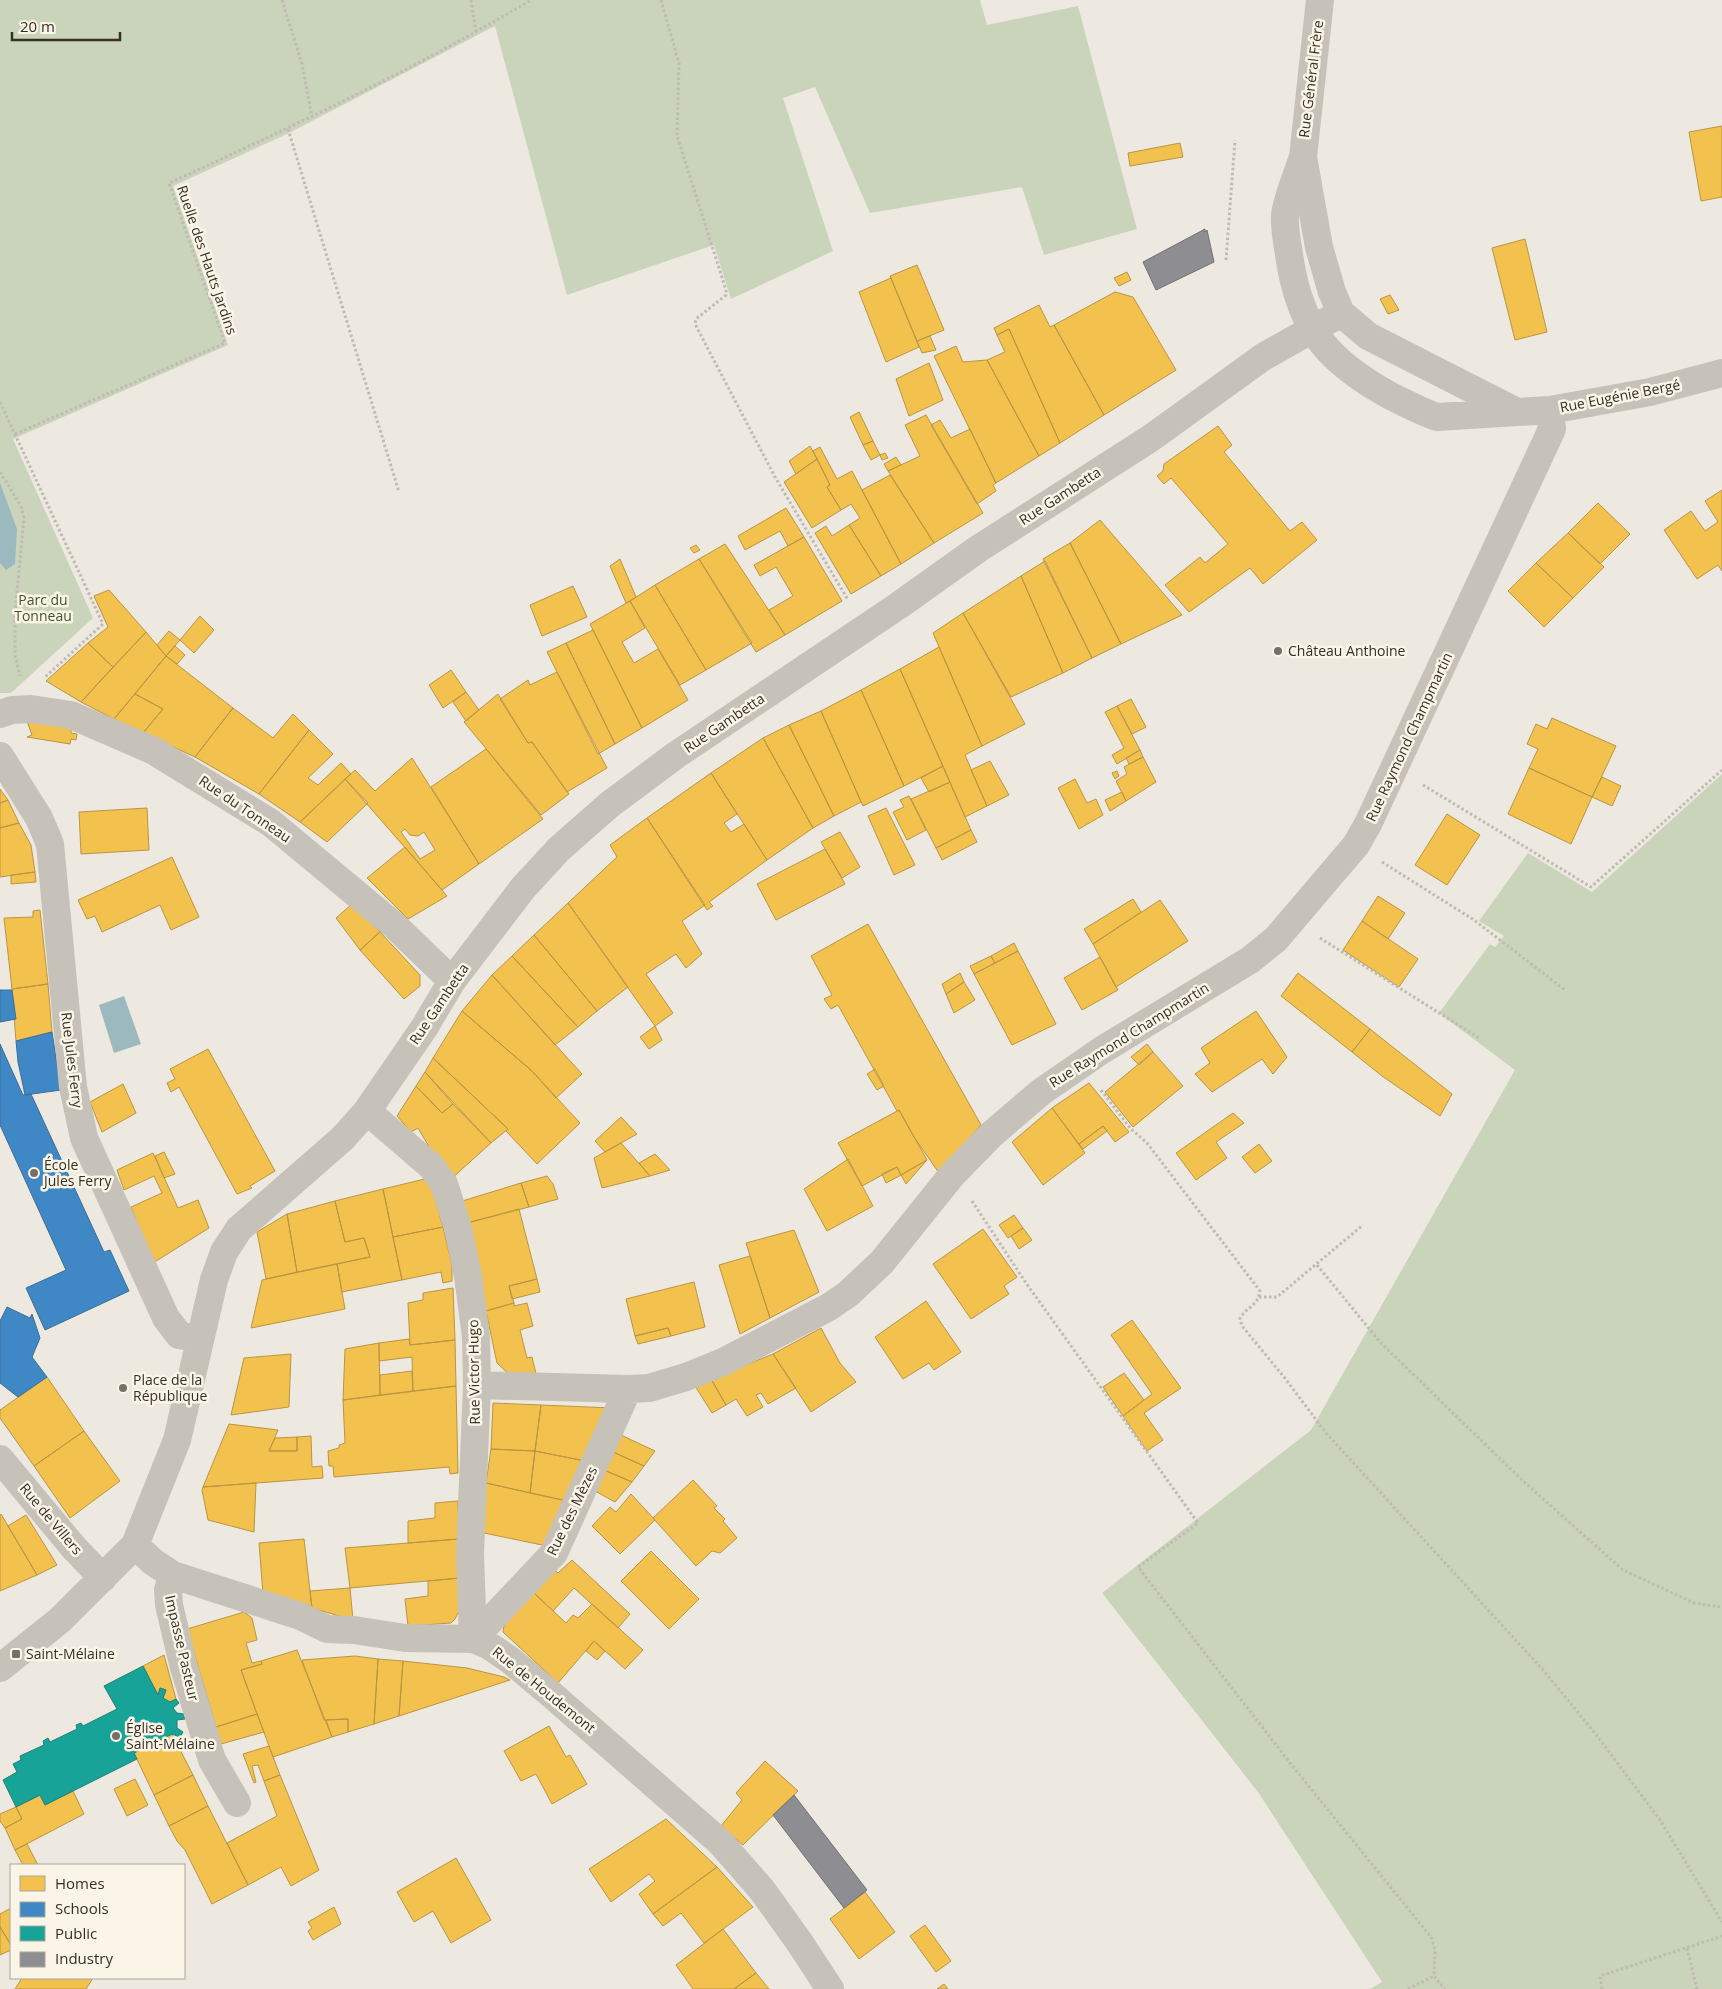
<svg xmlns="http://www.w3.org/2000/svg" width="1722" height="1989" viewBox="0 0 1722 1989" font-family="'Open Sans',sans-serif">
  <style>
    .green { fill: #cad4ba }
    .water { fill: #9cb9bf }
    .homes { fill: #f2c14e; stroke: #ba9542; fill-rule: evenodd }
    .schools { fill: #3f88c5; stroke: #3d6d96 }
    .public { fill: #17a398; stroke: #218076 }
    .industry { fill: #8d8d92; stroke: #737172 }
    .lines { fill: none; stroke-linecap: round; stroke-linejoin: round }
    .path { stroke: #bfbab2; stroke-width: 3; stroke-dasharray: 2.5 2.5; stroke-linecap: butt }
    .minor { stroke: #c6c1b9; stroke-width: 28 }
    .poi-dot { fill: #777068; stroke: #faf5e7; stroke-width: 2 }
    .labels { text-anchor: middle; stroke-width: 5; stroke-linejoin: round; paint-order: stroke }
    .street-label { font-size: 14px; fill: #372f27; stroke: #faf5e7 }
    .park-label { font-size: 14px; fill: #3f562a; stroke: #faf5e7 }
    .poi-label { font-size: 14px; fill: #372f27; stroke: #faf5e7; text-anchor: start }
  </style>
  <rect width="100%" height="100%" fill="#ede9e1"/>
  <path class="green" d="M0 0H980L987 25 1078 6 1137 229 1044 255 1022 187 870 213 815 87 783 98 833 251 731 299 714 245 567 295 495 26 287 134 173 186 228 345 13 439 93 618 11 693H0Z
    M1722 774V1989H1370L1382 1982 1258 1792 1102 1593 1311 1430 1515 1070 1439 1013 1490 944 1495 947 1504 936 1479 921 1528 853 1592 892Z"/>
  <path class="water" d="M0 483 17 529 15 564 6 570 0 563Z
    M124 996 141 1044 114 1053 99 1005Z"/>
  <path class="homes" d="M1722 126V197L1701 201 1689 132Z
    M1180 143 1183 157 1130 166 1128 153Z
    M1525 239 1547 332 1515 340 1492 248Z
    M917 265 944 330 917 341 890 276Z
    M1127 272 1131 280 1119 286 1114 278Z
    M891 278 919 347 886 362 859 292Z
    M1115 292 1133 297 1176 370 1104 415 1054 325Z
    M1390 295 1399 310 1388 314 1380 299Z
    M1039 305 1050 327 1054 325 1104 415 1060 443 1009 329 997 335 994 328Z
    M1009 329 1060 443 1039 456 987 360 1005 352 997 335Z
    M930 336 936 350 922 353 917 341Z
    M956 346 963 362 987 360 1039 456 996 483 934 356Z
    M929 363 943 400 909 416 896 379Z
    M859 412 873 441 863 445 850 417Z
    M926 415 983 513 934 543 888 471 920 456 905 425Z
    M940 420 951 438 970 429 996 483 993 485 996 491 977 504 931 425Z
    M1218 426 1232 445 1224 452 1290 531 1302 522 1317 540 1263 584 1250 568 1189 612 1165 585 1200 557 1205 563 1228 544 1171 478 1164 484 1157 476 1163 471 1164 464Z
    M873 441 880 455 871 460 863 445Z
    M810 446 817 459 796 474 789 461Z
    M820 447 837 479 852 471 901 564 881 576 849 525 860 518 851 504 841 510 827 487 830 485 813 451Z
    M885 453 888 458 882 460 880 455Z
    M896 457 901 465 888 471 884 464Z
    M817 459 830 485 827 487 841 510 812 528 784 482Z
    M890 475 934 543 901 564 862 490Z
    M1722 490V571L1718 565 1697 579 1664 530 1691 511 1705 531 1718 522 1705 501Z
    M1598 503 1630 534 1600 564 1568 533Z
    M786 508 804 537 788 546 780 531 745 550 738 536Z
    M1100 520 1182 615 1121 644 1070 543Z
    M849 525 881 576 851 594 815 533 826 526 832 536Z
    M1568 533 1604 567 1573 598 1536 563Z
    M804 537 842 601 785 635 769 610 793 596 776 567 760 576 754 565Z
    M1070 543 1121 644 1092 658 1043 559Z
    M725 544 785 635 756 652 699 559Z
    M696 545 700 550 694 553 690 548Z
    M620 559 636 597 626 603 610 566Z
    M699 559 752 643 706 670 655 585Z
    M1045 561 1092 658 1063 673 1021 576Z
    M1536 563 1573 598 1544 627 1508 591Z
    M1021 576 1063 673 1011 697 963 613Z
    M655 585 706 670 680 685 630 601Z
    M573 586 587 617 542 636 530 605Z
    M109 590 146 632 113 667 88 643 108 627 94 596Z
    M630 601 645 628 622 642 634 663 658 649 688 700 642 728 590 624Z
    M963 613 1025 724 982 746 933 633Z
    M200 616 214 630 194 653 180 640Z
    M593 630 642 728 615 744 566 643Z
    M169 631 180 640 166 656 157 645Z
    M146 632 166 656 114 719 81 702Z
    M88 643 113 667 81 702 46 681Z
    M566 643 615 744 598 754 547 652Z
    M175 646 185 655 177 664 166 656Z
    M939 647 982 746 965 755 987 806 965 817 900 669Z
    M166 656 233 708 195 757 143 733 163 709 135 694Z
    M900 669 943 766 904 786 861 690Z
    M451 670 466 692 443 708 429 685Z
    M557 672 607 768 567 792 532 742 528 743 500 699 528 680 530 685Z
    M861 690 904 786 863 806 821 711Z
    M466 692 479 710 466 721 453 702Z
    M135 694 163 709 143 733 114 719Z
    M498 694 528 743 532 742 569 794 541 815 464 722Z
    M1131 699 1146 727 1132 734 1117 706Z
    M1117 706 1140 750 1117 764 1112 755 1124 748 1105 712Z
    M233 708 273 738 293 714 309 730 259 794 195 757Z
    M821 711 861 802 834 816 789 725Z
    M1552 718 1616 746 1592 797 1529 768 1538 749 1527 744 1536 724 1547 729Z
    M27 721 71 727V733L77 734 76 740 71 739 70 744 27 737 32 735Z
    M789 725 834 816 813 828 763 738Z
    M309 730 333 754 308 778 318 785 341 763 351 774 300 822 259 794Z
    M763 738 813 828 767 860 711 773Z
    M486 749 543 819 479 864 431 787Z
    M1140 750 1143 757 1129 764 1126 758Z
    M1143 757 1156 782 1126 801 1116 781 1127 774 1124 767Z
    M412 758 479 864 442 890 345 779 355 770 375 791ZM405 829 410 835 418 836 424 832 435 850 420 859 401 832Z
    M990 761 1009 795 987 806 971 770Z
    M943 766 950 782 929 792 921 778Z
    M1529 768 1592 797 1571 844 1508 814Z
    M1117 771 1119 776 1115 779 1112 773Z
    M711 773 737 814 724 823 731 832 744 824 767 860 709 902 713 906 707 910 647 818Z
    M1602 777 1621 786 1612 806 1592 797Z
    M345 779 368 803 327 842 300 822Z
    M1075 779 1087 803 1096 799 1103 815 1079 829 1058 788Z
    M950 782 971 830 936 848 911 799Z
    M0 789 8 800 0 803Z
    M1122 792 1126 801 1110 811 1105 800Z
    M909 796 926 830 907 840 893 812 904 807 900 800Z
    M8 800 19 823 0 828V803Z
    M147 808 149 850 81 854 79 812Z
    M886 808 915 865 894 875 868 816Z
    M1447 814 1480 835 1447 885 1415 865Z
    M647 818 705 905 682 921 702 954 686 968 676 954 646 974 673 1013 655 1026 568 903 617 857 610 845Z
    M19 823 31 845 35 872 0 877V828Z
    M971 830 977 842 942 860 936 848Z
    M840 832 860 867 842 878 821 842Z
    M405 847 447 896 408 919 367 878Z
    M825 849 845 884 776 920 757 884Z
    M172 857 199 917 171 930 160 905 102 932 95 916 87 919 78 900Z
    M35 872 36 882 11 884V875Z
    M1378 896 1405 913 1388 939 1362 921Z
    M1133 899 1141 912 1093 944 1084 929Z
    M1160 900 1188 941 1116 987 1093 944Z
    M568 903 628 987 597 1011 534 935Z
    M352 904 380 932 360 950 336 918Z
    M40 910 48 984 12 989 4 918 33 917V911Z
    M1362 921 1418 959 1399 987 1343 950Z
    M868 924 981 1125 939 1173 914 1137 899 1110 897 1111 838 1005 831 1009 824 999 832 995 811 956Z
    M380 932 420 975V986L404 999 360 950Z
    M534 935 597 1011 578 1027 512 956Z
    M1014 943 1018 951 995 963 991 956Z
    M1018 951 1056 1024 1012 1045 974 974Z
    M512 956 578 1027 555 1045 492 975Z
    M991 956 995 963 974 974 970 966Z
    M1100 957 1118 990 1082 1010 1064 978Z
    M960 973 964 982 946 994 942 984Z
    M1298 973 1370 1029 1352 1052 1281 996Z
    M492 975 582 1074 556 1098 532 1071 462 1011Z
    M964 982 975 1000 954 1013 946 994Z
    M48 984 52 1032 16 1041 12 989Z
    M462 1011 532 1071 580 1123 537 1164 506 1131 508 1129 433 1058Z
    M1256 1011 1287 1057 1273 1074 1262 1059 1212 1092 1195 1074 1210 1063 1201 1048Z
    M655 1026 662 1040 649 1049 640 1037Z
    M1370 1029 1452 1094 1440 1116 1382 1076 1352 1052Z
    M1147 1044 1153 1052 1139 1065 1131 1057Z
    M208 1049 275 1171 250 1186 252 1188 237 1194 179 1087 171 1092 167 1083 175 1079 170 1069Z
    M1153 1052 1183 1086 1133 1127 1105 1092Z
    M433 1058 508 1129 491 1143 425 1072Z
    M875 1069 884 1086 877 1090 867 1074Z
    M425 1072 453 1104 442 1113 416 1086Z
    M1089 1083 1129 1132 1115 1142 1103 1126 1079 1144 1052 1108Z
    M123 1084 136 1113 102 1132 90 1102Z
    M416 1086 442 1113 453 1104 491 1143 451 1179 441 1167 418 1128 411 1132 397 1116Z
    M1052 1108 1085 1153 1043 1185 1012 1142Z
    M899 1110 927 1160 901 1175 897 1167 862 1186 838 1143Z
    M1233 1113 1244 1123 1216 1142 1227 1158 1196 1180 1176 1153Z
    M621 1117 637 1134 605 1152 595 1141Z
    M1103 1126 1107 1131 1083 1149 1079 1144Z
    M621 1143 650 1176 602 1188 594 1158Z
    M1259 1144 1272 1161 1255 1173 1242 1157Z
    M164 1152 175 1174 164 1178 155 1156Z
    M153 1153 178 1208 198 1200 209 1228 153 1263 131 1207 162 1193 154 1176 124 1190 117 1170Z
    M655 1154 670 1170 650 1176 639 1163Z
    M848 1159 873 1206 827 1231 804 1189Z
    M927 1160 906 1184 901 1175Z
    M897 1167 901 1175 886 1183 882 1174Z
    M547 1176 553 1184 558 1199 529 1207 521 1183Z
    M429 1178 443 1227 393 1237 383 1189Z
    M521 1183 529 1207 467 1223 459 1202Z
    M383 1189 402 1280 342 1292 337 1264 370 1257 364 1238 345 1242 335 1201Z
    M335 1201 345 1242 364 1238 370 1257 297 1272 287 1214Z
    M519 1209 537 1279 509 1286 514 1303 486 1311 467 1223Z
    M287 1214 297 1272 266 1279 257 1232Z
    M1014 1215 1023 1228 1008 1238 999 1225Z
    M443 1227 452 1265V1281L443 1283 441 1272 402 1280 393 1237Z
    M1023 1228 1032 1240 1019 1249 1011 1236Z
    M983 1229 1017 1277 1004 1286 1009 1294 971 1319 933 1264Z
    M794 1230 819 1292 770 1318 746 1243Z
    M750 1256 770 1318 740 1334 719 1265Z
    M337 1264 345 1309 251 1328 262 1280Z
    M537 1279 540 1292 512 1299 509 1286Z
    M694 1282 705 1327 671 1336 668 1328 635 1336 626 1299Z
    M453 1288 455 1340 410 1345 408 1303 423 1300V1293Z
    M926 1301 961 1352 934 1370 929 1363 903 1379 875 1337Z
    M514 1303V1306L527 1303 533 1326 520 1330 527 1358 532 1357 538 1382 513 1378 497 1363 486 1311Z
    M1132 1320 1181 1388 1144 1413 1163 1440 1147 1451 1123 1416 1152 1394 1111 1335Z
    M668 1328 671 1336 638 1344 635 1336Z
    M821 1328 840 1363 856 1382 811 1412 773 1354Z
    M409 1339 410 1345 455 1340 456 1386 413 1391 412 1357 379 1361V1343Z
    M379 1343 380 1395 343 1400 345 1349Z
    M291 1354 289 1407 231 1415 244 1358Z
    M773 1354 796 1388 768 1404 761 1393 756 1395 763 1407 747 1416 736 1399 726 1405 711 1379Z
    M412 1371 413 1391 380 1395V1375Z
    M1124 1373 1144 1400 1123 1416 1103 1387Z
    M47 1377 84 1431 34 1466 0 1418V1410Z
    M711 1379 726 1405 712 1413 695 1386Z
    M456 1386 458 1473 450 1474 449 1467 334 1477 333 1466H329L328 1451 339 1448V1445L345 1443 343 1400Z
    M493 1403 541 1405 535 1451 491 1449Z
    M541 1405 613 1408 585 1461 535 1451Z
    M229 1424 278 1430 269 1451H297V1437L311 1436 312 1467 322 1466 323 1478 203 1487Z
    M84 1431 120 1481 70 1518 34 1466Z
    M621 1435 655 1451 644 1466 613 1452Z
    M297 1437V1451H269L275 1438Z
    M491 1449 535 1451 530 1493 486 1483Z
    M535 1451 585 1461 567 1501 530 1493Z
    M613 1452 644 1466 632 1482 604 1470Z
    M604 1470 632 1482 615 1502 595 1491Z
    M693 1480 717 1506 714 1508 725 1519 723 1521 737 1538 720 1553 712 1551 696 1566 653 1518Z
    M256 1483 254 1532 208 1520 202 1490 203 1487Z
    M486 1483 567 1501 547 1546 479 1532Z
    M631 1494 655 1520 620 1554 592 1526 610 1507 616 1512Z
    M458 1501 459 1539 408 1543V1521L435 1518V1503Z
    M1 1514 37 1575 0 1591V1515Z
    M26 1515 57 1565 37 1575 8 1526Z
    M304 1539 312 1608 263 1594 259 1543Z
    M459 1539 460 1578 350 1588 345 1548Z
    M651 1551 699 1599 669 1629 621 1581Z
    M572 1560 630 1614 618 1628 574 1588 553 1611 532 1591 553 1569 558 1573Z
    M460 1578 461 1607 455 1619 451 1623 408 1626 405 1599 428 1596V1581Z
    M350 1588 353 1620 312 1608 310 1591Z
    M532 1591 566 1623 573 1615 578 1618 592 1604 643 1650 625 1669 594 1641 558 1683 503 1632 505 1619Z
    M244 1612 252 1618 257 1640 246 1643 252 1663 261 1661 262 1664 241 1670 257 1714 216 1727 187 1629Z
    M594 1641 605 1651 597 1660 586 1651Z
    M297 1650 332 1737 273 1757 241 1670 262 1664 261 1661Z
    M164 1655 176 1699 170 1702 163 1698 166 1690 160 1688 158 1695 143 1666Z
    M355 1656 378 1659 374 1724 348 1732V1719L324 1720 302 1660Z
    M378 1659 403 1661 399 1716 374 1724Z
    M403 1661 467 1668 504 1677 510 1680 399 1716Z
    M257 1714 264 1732 221 1744 216 1727Z
    M348 1719V1732L332 1737 326 1720Z
    M549 1726 566 1757 570 1755 587 1784 552 1804 536 1774 521 1781 504 1751Z
    M172 1734 193 1775 154 1795 134 1753Z
    M269 1746 280 1775 264 1781 258 1765 252 1766 256 1782 254 1783 243 1754Z
    M765 1761 798 1791 743 1845 721 1826 742 1800 736 1793Z
    M193 1775 208 1806 169 1826 154 1795Z
    M280 1775 319 1870 291 1886 281 1867 248 1885 227 1843 277 1816 264 1781Z
    M135 1779 148 1805 127 1816 114 1789Z
    M73 1791 84 1814 15 1850 5 1828 22 1819 16 1807 40 1795 45 1805Z
    M208 1806 248 1885 212 1904 185 1850 177 1841 169 1826Z
    M16 1807 22 1819 5 1828 0 1821V1814Z
    M666 1819 717 1867 653 1914 639 1894 655 1881 649 1874 611 1902 589 1869Z
    M27 1844 38 1865H23L15 1850Z
    M456 1858 491 1920 451 1943 433 1911 414 1922 397 1892Z
    M717 1867 753 1907 704 1943 681 1913 663 1926 653 1914Z
    M865 1892 895 1932 859 1959 830 1919Z
    M334 1907 341 1924 313 1940 308 1931 312 1928 308 1922Z
    M11 1908V1945L0 1927V1914Z
    M925 1925 951 1961 936 1972 910 1936Z
    M0 1927 11 1945V1950L0 1955Z
    M723 1929 756 1973 734 1989H693L676 1965Z
    M756 1973 769 1989H734Z
    M22 1978H93L86 1989H15Z
    M944 1984 948 1989H937Z"/>
  <path class="schools" d="M0 990H12L16 1019 0 1022Z
    M52 1032 61 1090 25 1095 18 1062 16 1041Z
    M0 1044 23 1095 31 1094 104 1252 110 1250 129 1291 45 1330 26 1288 66 1270 0 1125Z
    M7 1307 30 1318 32 1314 40 1338 32 1357 47 1377 18 1397 0 1383V1321Z"/>
  <path class="public" d="M143 1666 158 1695 160 1688 166 1690 163 1698 170 1702 176 1699 179 1703 173 1708 177 1713 184 1714 185 1719 177 1720V1728L183 1732 180 1737 172 1734 134 1753 137 1759 45 1805 40 1795 16 1807 3 1780 17 1772 13 1764 21 1760 20 1756 44 1745 43 1741 48 1738 50 1742 77 1729 76 1725 81 1723 83 1726 117 1709 104 1686Z"/>
  <path class="industry" d="M1205 229V232L1207 230 1214 262 1156 290 1143 262Z
    M794 1795 867 1890 844 1908 773 1815Z"/>
  <g class="lines">
    <path class="path" d="M282 0 302 64 312 117
      M471 0 476 33
      M661 0 679 63 677 136 726 290V295L696 319 695 324 775 477 848 600
      M288 129 399 492
      M1226 260 1235 140
      M0 402 103 624 44 678
      M15 434 225 343 169 183C292 127 415 69 531 0
      M0 472 21 506 24 518 15 613V655L20 676
      M1423 785 1591 887 1722 770
      M1382 862 1474 920 1565 990
      M1320 938 1479 1038
      M1101 1090 1130 1128 1147 1143 1260 1291C1258 1307 1245 1307 1240 1319L1242 1326 1284 1377 1326 1433 1544 1671 1598 1737 1660 1820 1722 1922
      M972 1201 1026 1283 1198 1523 1138 1567 1294 1768 1431 1937 1435 1950 1434 1976 1445 1989
      M1317 1265 1380 1342 1523 1481 1623 1570 1694 1603 1722 1607
      M1259 1297H1277L1363 1225
      M1687 1948 1697 1989
      M1408 1989 1434 1976
      M1602 1989 1600 1976 1722 1936"/>
    <path class="minor" d="M1320 0 1303 157 1319 247 1332 292 1341 313 1368 336 1515 411
      M1303 157C1298 172 1286 201 1285 215 1284 230 1288 246 1290 261 1301 330 1329 362 1389 395 1405 403 1420 411 1437 417L1550 410 1650 392 1722 373
      M0 714 12 710 31 709 71 715 154 751 271 823 395 926 452 981
      M0 756 39 818 50 844 73 1087 80 1119 84 1138 166 1318 179 1335 200 1339
      M367 1111 432 1167 444 1184 458 1228 468 1276 476 1337 477 1385 470 1554 473 1639
      M477 1385 628 1389 649 1388 686 1377 723 1362 829 1307 848 1294 882 1262 952 1175 992 1134 1041 1092 1102 1050 1250 960 1276 939 1356 845 1368 824 1552 429 1550 410
      M0 1459 75 1549 103 1578
      M135 1545 153 1562 173 1575 300 1616 327 1629 354 1630 405 1638 473 1639 488 1645 510 1660 552 1695 721 1843 762 1890 800 1943 830 1989
      M173 1575 168 1590 169 1605 183 1664 212 1760 237 1803
      M473 1639 554 1553 628 1389
      M0 1668 60 1620 135 1545 177 1440 214 1280 224 1252 239 1229 343 1138 367 1111 424 1028 452 981 523 888 559 849 609 805 676 755 898 606 978 549 1151 438 1263 357 1341 313"/>
  </g>
  <g class="poi-dot">
    <circle cx="1278" cy="651" r="5"/>
    <circle cx="34" cy="1173" r="5"/>
    <circle cx="123" cy="1388" r="5"/>
    <rect x="11" y="1649" width="10" height="10" rx="2.5"/>
    <circle cx="116" cy="1736" r="5"/>
  </g>
  <g class="labels">
    <g class="street-label">
      <text transform="translate(1311 79) rotate(-83)" y="5">Rue Général Frère</text>
      <text transform="translate(207 260) rotate(71)" y="5">Ruelle des Hauts Jardins</text>
      <text transform="translate(1620 396) rotate(-11)" y="5">Rue Eugénie Bergé</text>
      <text transform="translate(1060 496) rotate(-33)" y="5">Rue Gambetta</text>
      <text transform="translate(724 723) rotate(-34)" y="5">Rue Gambetta</text>
      <text transform="translate(1409 737) rotate(-65)" y="5">Rue Raymond Champmartin</text>
      <text transform="translate(245 809) rotate(34)" y="5">Rue du Tonneau</text>
      <text transform="translate(439 1004) rotate(-56)" y="5">Rue Gambetta</text>
      <text transform="translate(1129 1035) rotate(-32)" y="5">Rue Raymond Champmartin</text>
      <text transform="translate(72 1060) rotate(83)" y="5">Rue Jules Ferry</text>
      <text transform="translate(474 1372) rotate(-91)" y="5">Rue Victor Hugo</text>
      <text transform="translate(572 1511) rotate(-64)" y="5">Rue des Mèzes</text>
      <text transform="translate(51 1519) rotate(50)" y="5">Rue de Villers</text>
      <text transform="translate(182 1648) rotate(77)" y="5">Impasse Pasteur</text>
      <text transform="translate(544 1690) rotate(39)" y="5">Rue de Houdemont</text>
    </g>
    <g class="park-label">
      <text x="43" y="605">Parc du<tspan x="43" dy="16">Tonneau</tspan></text>
    </g>
    <g class="poi-label">
      <text x="1288" y="656">Château Anthoine</text>
      <text x="44" y="1170">École<tspan x="44" dy="16">Jules Ferry</tspan></text>
      <text x="133" y="1385">Place de la<tspan x="133" dy="16">République</tspan></text>
      <text x="26" y="1659">Saint-Mélaine</text>
      <text x="126" y="1733">Église<tspan x="126" dy="16">Saint-Mélaine</tspan></text>
    </g>
  </g>
  <rect x="10" y="1864" width="175" height="115" fill="#faf5e7" stroke="#aca69a"/>
  <rect x="20" y="1876" width="25" height="15" fill="#f2c14e" stroke="#aca69a"/>
  <text x="55" y="1889" font-size="15" fill="#372f27">Homes</text>
  <rect x="20" y="1902" width="25" height="15" fill="#3f88c5" stroke="#aca69a"/>
  <text x="55" y="1914" font-size="15" fill="#372f27">Schools</text>
  <rect x="20" y="1926" width="25" height="15" fill="#17a398" stroke="#aca69a"/>
  <text x="55" y="1939" font-size="15" fill="#372f27">Public</text>
  <rect x="20" y="1952" width="25" height="15" fill="#8d8d92" stroke="#aca69a"/>
  <text x="55" y="1964" font-size="15" fill="#372f27">Industry</text>
  <path d="M12 32v8h108v-8" fill="none" stroke="#372f27" stroke-width="2.5"/>
  <text x="20" y="32" font-size="15" fill="#372f27" stroke="#faf5e7" stroke-width="4" paint-order="stroke">20 m</text>
</svg>
